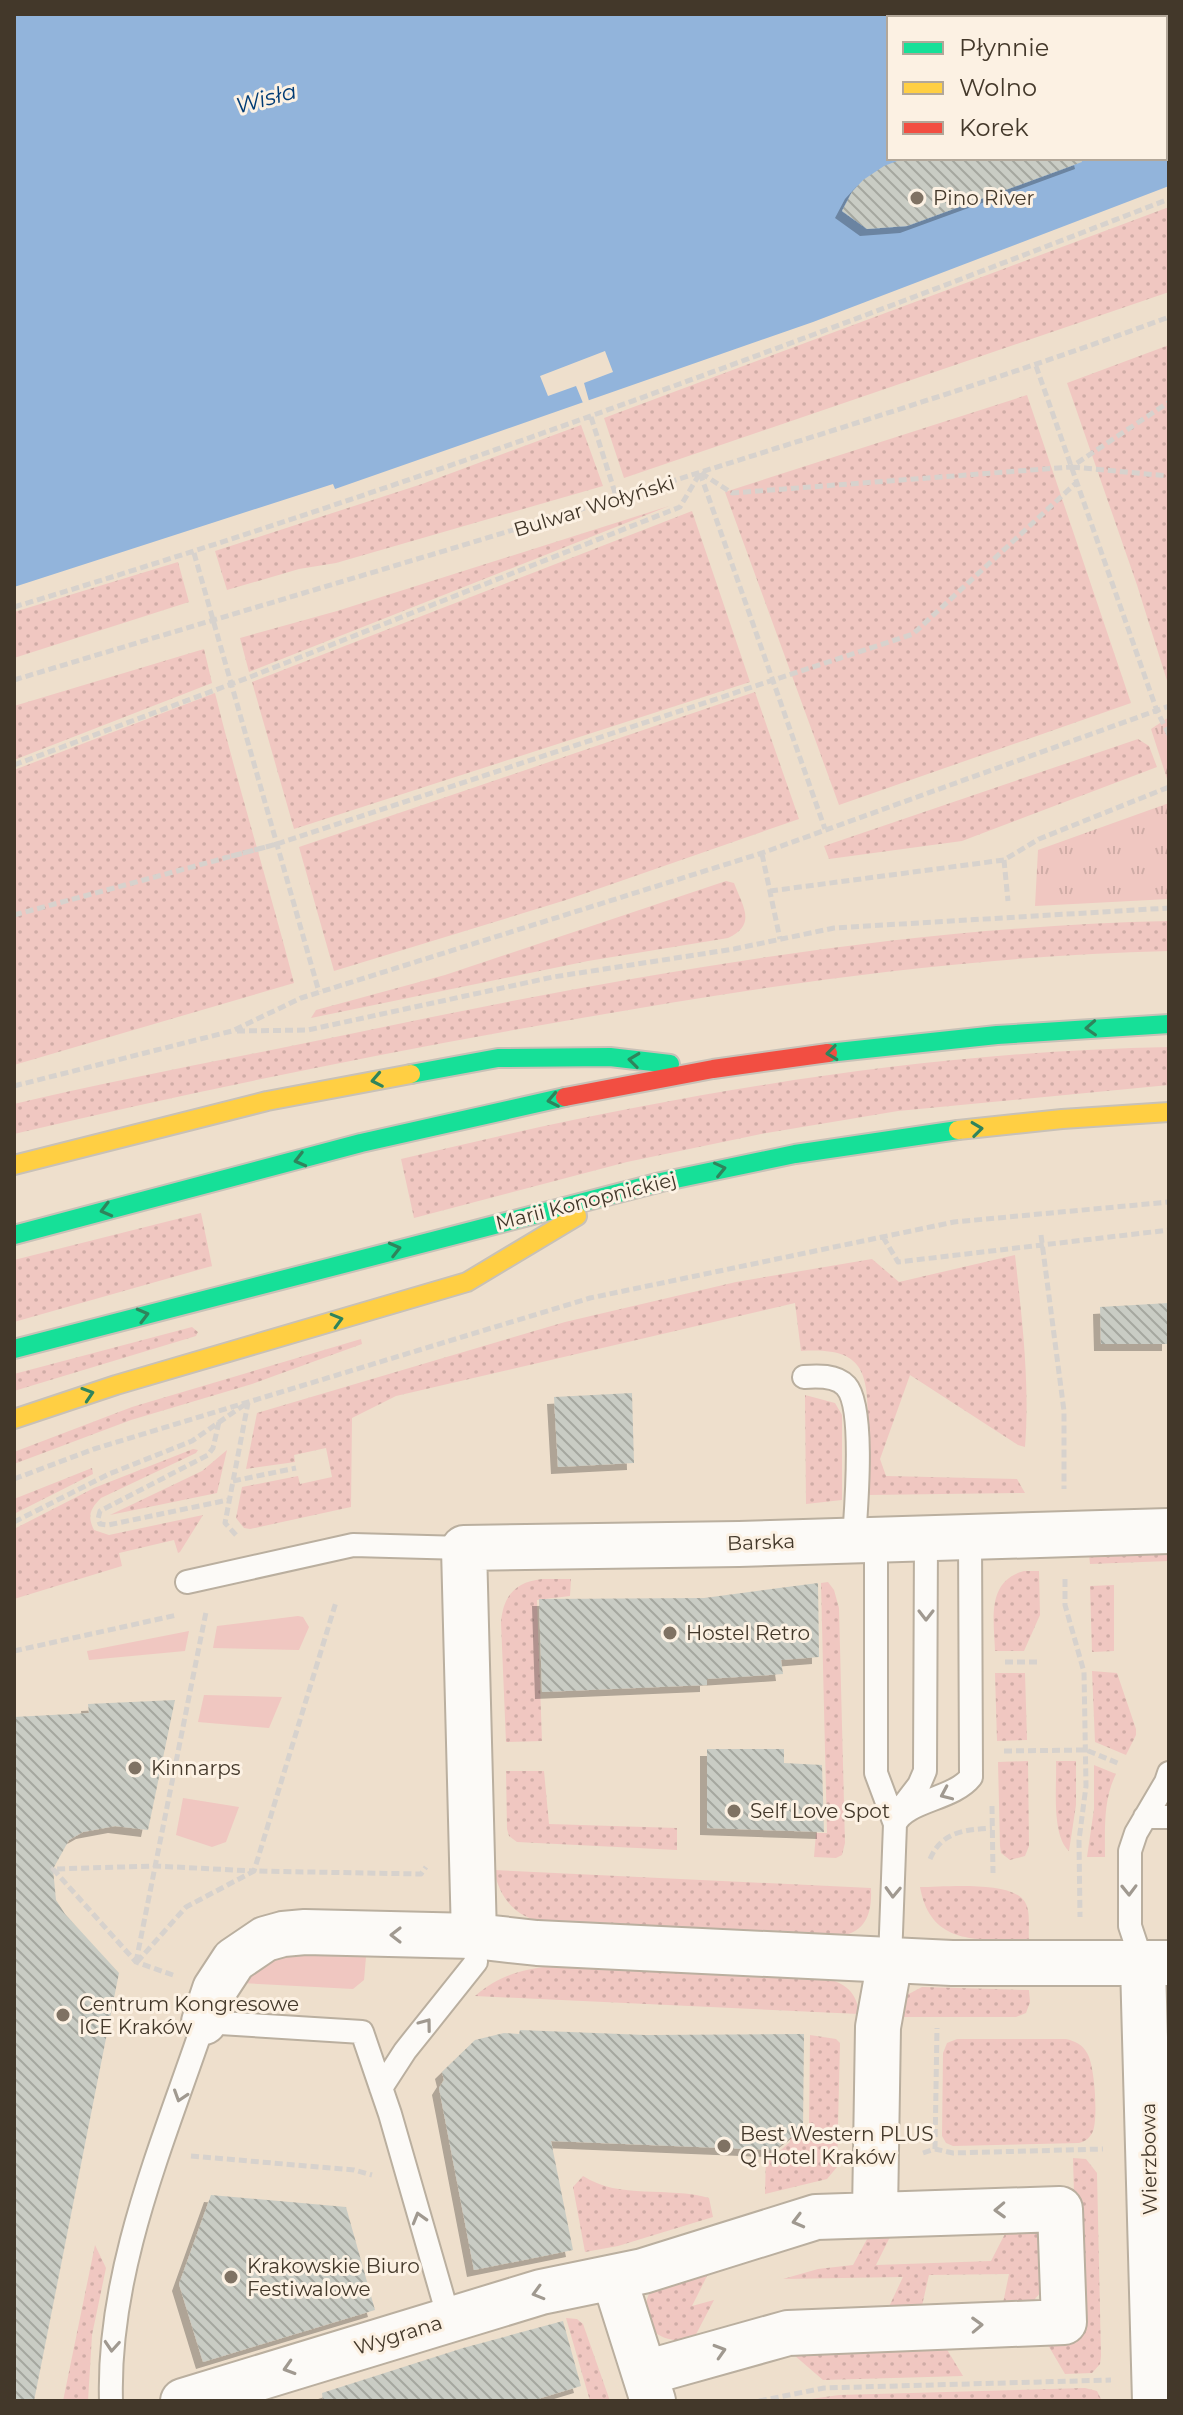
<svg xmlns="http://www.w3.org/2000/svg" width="1183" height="2415" viewBox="0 0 1183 2415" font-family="Montserrat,sans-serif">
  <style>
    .grass { fill: url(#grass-dots) }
    .park { fill: url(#park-tufts) }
    .garden { fill: #f0c7c1 }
    .water { fill: #92b4db; fill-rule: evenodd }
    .pier { fill: #eedfcc }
    .building { fill: url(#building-back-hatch); filter: url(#shadow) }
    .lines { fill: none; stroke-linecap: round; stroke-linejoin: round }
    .lane-casing { stroke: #baaf9f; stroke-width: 26 }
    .street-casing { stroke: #baaf9f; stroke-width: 48 }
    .fast-casing { stroke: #c8c1b7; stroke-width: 22 }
    .slow-casing { stroke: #c8c1b7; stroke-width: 22 }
    .jam-casing { stroke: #c8c1b7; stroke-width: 22 }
    .path { stroke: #d7d2cd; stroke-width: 5; stroke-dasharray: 8 4; stroke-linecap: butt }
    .lane { stroke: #fcfaf7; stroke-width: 22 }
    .street { stroke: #fcfaf7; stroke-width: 44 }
    .fast { stroke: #16e098; stroke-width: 18 }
    .slow { stroke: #ffcf43; stroke-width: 18 }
    .jam { stroke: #f24e42; stroke-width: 18 }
    .oneway { stroke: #2f845c }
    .oneway2 { stroke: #a09990 }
    .poi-dot { fill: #7f7263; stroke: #fcf1e3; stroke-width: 3 }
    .labels { text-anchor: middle; stroke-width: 6; stroke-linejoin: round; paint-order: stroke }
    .poi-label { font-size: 20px; fill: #43382a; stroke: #fcf1e3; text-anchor: start }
    .street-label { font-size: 20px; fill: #43382a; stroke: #fcf1e3 }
    .water-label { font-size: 22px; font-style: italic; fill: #003b74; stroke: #fcf1e3 }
  </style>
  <defs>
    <pattern id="grass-dots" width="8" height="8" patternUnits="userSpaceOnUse" patternTransform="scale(2)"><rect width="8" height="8" fill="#f0c7c1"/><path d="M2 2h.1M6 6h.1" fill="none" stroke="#cfaca6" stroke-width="1.8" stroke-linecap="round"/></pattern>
    <pattern id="park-tufts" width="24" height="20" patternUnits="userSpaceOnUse" patternTransform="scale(2)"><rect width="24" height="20" fill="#f0c7c1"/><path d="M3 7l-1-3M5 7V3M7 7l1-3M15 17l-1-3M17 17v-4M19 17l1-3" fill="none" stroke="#cfaca6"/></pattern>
    <pattern id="building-back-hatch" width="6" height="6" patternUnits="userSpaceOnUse" patternTransform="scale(2)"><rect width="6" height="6" fill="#c9ccc4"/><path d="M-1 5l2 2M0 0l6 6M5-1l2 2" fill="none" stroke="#a5a79f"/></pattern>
    <filter id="shadow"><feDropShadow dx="-7" dy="7" stdDeviation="0" flood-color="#0004"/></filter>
  </defs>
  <rect width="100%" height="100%" fill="#eedfcc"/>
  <path class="grass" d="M1169 207V292L624 478 604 418Z
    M1169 345V687L1137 585 1067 383Z
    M1027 395 1131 703 839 805 725 492Z
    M581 425 603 486 336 563 299 569 227 590 215 551 422 484Z
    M669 506 249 672 240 638 337 611Z
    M692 511 750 682 294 829 252 682Z
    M178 562 189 602 14 658V612Z
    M204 649 212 683 14 760V706Z
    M755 692 799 819 566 900 334 971 299 847Z
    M215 693C239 790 269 886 294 983L14 1065V770Z
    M1138 739 1149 746 1157 767 962 841 829 859 824 846Z
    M726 881 734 883C743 907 757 924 728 938L588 961 311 1018 316 1010 445 975Z
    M1169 921V951C969 956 772 984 576 1019 387 1052 200 1090 14 1134V1104C123 1078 235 1058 345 1035 616 978 891 927 1169 921Z
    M1169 1047V1085L898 1111 761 1134 627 1162 414 1218 401 1159C653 1098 909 1052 1169 1047Z
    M201 1213 212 1266 14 1322V1260Z
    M1015 1255C1022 1319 1030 1382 1025 1447L1018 1445 910 1375 880 1459 886 1476 1017 1479 1025 1493 868 1495C868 1472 868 1449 868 1426 868 1371 864 1347 801 1351L795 1303 396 1396 352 1418 351 1507 250 1529 244 1528 236 1518 242 1487 298 1476 300 1484 332 1477 326 1448 294 1455 295 1462 246 1469 257 1413 565 1322 736 1282 872 1259 899 1282Z
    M192 1327 198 1332 196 1336 14 1391V1374Z
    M361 1339 362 1344 252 1384 131 1420 14 1464V1452L132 1407Z
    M805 1395 835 1403 842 1415V1500L806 1504Z
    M193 1449 198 1450 196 1453 101 1498C90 1509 87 1516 94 1530L109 1535 203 1515 180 1552 178 1553 174 1540 119 1553 122 1566 14 1599V1529L94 1488Z
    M227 1450 217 1493 110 1515 202 1471Z
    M92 1468 93 1474 14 1514V1499Z
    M1169 1553V1561L1090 1564 1089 1555Z
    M1024 1571H1039L1040 1615 1024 1651H995C994 1620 986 1581 1024 1571Z
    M542 1579H571L570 1596 537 1600 542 1741 506 1742 501 1623C503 1596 515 1582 542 1579Z
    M828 1582 834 1590 839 1608 845 1843 842 1855 836 1858 814 1857 816 1833H827L821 1583Z
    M1114 1585V1651L1092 1652 1090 1586Z
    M1092 1671 1117 1673 1136 1729V1735L1126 1755 1095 1742Z
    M995 1673H1025L1027 1740 997 1741Z
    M1028 1761 1029 1846 1025 1856 1010 1860 1001 1853 1000 1846 998 1762Z
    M1056 1761H1076V1805L1069 1851C1051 1835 1057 1785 1056 1761Z
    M1094 1765 1116 1774C1103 1800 1105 1829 1105 1857H1087L1094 1809Z
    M506 1771H544L549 1824 677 1828V1850L517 1842 509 1836 507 1829Z
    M494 1870 871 1888C872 1912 867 1931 841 1936L546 1923C516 1917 500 1900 494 1870Z
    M920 1887C944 1887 1012 1880 1025 1902 1031 1912 1028 1928 1029 1940 981 1939 931 1948 920 1887Z
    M552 1966 829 1979C848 1985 857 1994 859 2014L475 1996C498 1976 522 1969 552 1966Z
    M922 1987 1029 1990 1030 2002 1026 2013 1016 2017H895L903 1997Z
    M810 2035 836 2039 840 2043 837 2167 827 2179 765 2194 766 2154 775 2155 790 2142 791 2128H809Z
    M1066 2039C1075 2041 1083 2045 1087 2053 1095 2065 1098 2118 1093 2131 1090 2138 1086 2141 1079 2143L953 2146 946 2143 942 2136 943 2053 947 2043 957 2039Z
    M1073 2158 1086 2159 1097 2173 1101 2356 1100 2364 1092 2373 1065 2374 1045 2340 1078 2338Z
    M583 2176C620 2200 668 2186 709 2198L713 2217 618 2246 585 2252 573 2187Z
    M1009 2226 1037 2229 1044 2236 1045 2288 1030 2304 1002 2308 1009 2274 929 2275 921 2310 887 2311 903 2277 783 2279 818 2269 853 2265 872 2230 894 2229 876 2265 991 2261Z
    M95 2245 106 2268 92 2335 88 2401H63Z
    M713 2264 692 2306 714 2300 693 2340C659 2345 632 2325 651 2290Z
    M566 2318 577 2319 583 2324 610 2401H590Z
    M943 2343 963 2376 823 2380 787 2349Z
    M1085 2388 1097 2391 1102 2401H797L839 2395Z"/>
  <path class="park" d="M1169 717V785L1151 729Z
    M1169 803V899L1035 906 1038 850Z"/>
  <path class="garden" d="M298 1616 303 1617 309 1627 299 1650 213 1648 217 1626Z
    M189 1631 185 1651 89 1660 87 1651Z
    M204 1695 282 1697 269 1728 198 1722Z
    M183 1798 239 1807 226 1842 212 1847 176 1835Z
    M292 1955 366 1957 364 1980 353 1989 242 1983C255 1968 272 1958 292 1955Z"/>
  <path class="water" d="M14 14H1169V186L813 322 335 489 333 484 14 587ZM889 18H1165V158H889Z"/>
  <path class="pier" d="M605 351 613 372 584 383 589 401 583 403 576 386 548 396 540 376Z"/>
  <path class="building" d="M905 158H1081L1082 162 907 226 867 229 842 211 852 192 863 180 884 166Z
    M1169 1303V1344H1101L1100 1307Z
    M632 1393 634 1463 558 1467 554 1397Z
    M818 1583 819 1657 781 1660 783 1674 707 1679V1685L542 1692 539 1599 704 1598Z
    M175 1700 148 1830 115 1826 83 1832 69 1840 53 1869 56 1900 65 1914 119 1973 34 2401H14V1717L89 1713 88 1704Z
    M707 1749H784V1763L822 1765 824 1832 707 1828Z
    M520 2030 645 2035 804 2034 803 2128 774 2150 551 2141 573 2250 474 2270 439 2088 444 2080 442 2072 475 2040 504 2033 519 2034Z
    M211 2195 346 2207 375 2310 203 2362 179 2284Z
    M563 2321 581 2386 531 2401H323L322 2393 463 2348Z"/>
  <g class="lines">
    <g class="lane-casing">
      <path id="lane" d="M804 1377C817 1376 836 1375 846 1386 865 1407 856 1509 854 1539
        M876 1538V1773L895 1824 890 1960
        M187 1582 353 1545 464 1548
        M896 1815 919 1785 925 1771 926 1537
        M1145 1817H1169
        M895 1824C906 1800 953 1800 971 1777L970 1536
        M1143 1965 1130 1926V1851L1136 1833 1166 1782 1169 1773
        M381 2088 405 2051 476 1962 474 1936
        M111 2401C107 2271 163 2143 204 2022L362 2032 390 2114 449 2319"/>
    </g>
    <g class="street-casing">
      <path id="street" d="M474 1936 464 1548 739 1544 1169 1531
        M1143 1965 1155 2401
        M204 2022 215 1989 234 1960 265 1939 283 1934 305 1932 474 1936 537 1943 952 1963H1169
        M875 2213 878 2027 890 1960
        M614 2278 653 2401
        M183 2401 541 2292 643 2271 816 2217 1060 2209 1064 2322 788 2333 645 2373"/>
    </g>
    <g class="fast-casing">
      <path id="fast" d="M828 1053 997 1035 1169 1024
        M411 1074 498 1058 610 1057 670 1064
        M14 1235 361 1143 565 1097
        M14 1349 661 1182 795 1154 958 1130"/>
    </g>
    <g class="slow-casing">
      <path id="slow" d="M958 1130 1062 1119 1169 1112
        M14 1165 267 1101 411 1074
        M14 1419 116 1385 467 1282 577 1216"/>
    </g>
    <g class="jam-casing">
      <path id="jam" d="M565 1097 713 1069 828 1053"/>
    </g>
    <path class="path" d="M1036 366 1157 711 1169 735
      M591 417 617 499
      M1072 467 1169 476
      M700 473 825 829
      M701 473 732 493 1071 467 1169 402
      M194 553 319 992
      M14 607C406 489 788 347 1169 199
      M14 680C268 603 523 529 777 448 908 407 1039 365 1169 317
      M14 765 250 677 680 507 700 473
      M277 844 913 634 1077 482
      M762 854 780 939
      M1004 860 1008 901
      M770 891 1004 860 1039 839 1169 787
      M14 915 277 844 224 858
      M237 1031 308 1030 553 977 734 949 834 928 1169 908
      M14 1086 232 1031 301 998 762 853 1169 706
      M1041 1235 1064 1411V1489
      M883 1237 898 1262 1169 1230
      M219 1422 213 1448 208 1455 100 1511 98 1519 100 1524 108 1525 228 1500
      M14 1479 94 1449 590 1298 954 1222 1169 1202
      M233 1481 296 1468
      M14 1522 109 1474 192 1441 244 1405
      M236 1535 225 1523 248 1403
      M1065 1579V1605L1084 1672 1086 1786 1079 1840 1080 1917
      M14 1651 177 1615
      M1005 1662H1040
      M1004 1751 1086 1750 1120 1764
      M992 1806 993 1873
      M930 1859C942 1831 965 1830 992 1828
      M136 1962 206 1612
      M137 1962 186 1907 254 1871 421 1874 426 1867
      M173 1975 136 1962 53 1869 155 1866 254 1871 336 1602
      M935 2149 937 2028
      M923 2153 935 2149 953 2153 1103 2149
      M191 2156 354 2170 372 2175
      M759 2401 824 2388 1111 2380"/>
    <use href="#lane" class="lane"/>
    <use href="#street" class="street"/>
    <use href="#fast" class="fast"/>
    <use href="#slow" class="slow"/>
    <use href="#jam" class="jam"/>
  </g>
  <defs><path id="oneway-chevron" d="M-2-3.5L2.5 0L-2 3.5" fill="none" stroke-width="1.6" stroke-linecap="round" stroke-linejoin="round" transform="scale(2)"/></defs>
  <g class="oneway">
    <use href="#oneway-chevron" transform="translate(1091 1028) rotate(177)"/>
    <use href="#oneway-chevron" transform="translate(832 1053) rotate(173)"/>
    <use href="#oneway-chevron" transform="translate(634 1060) rotate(-173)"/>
    <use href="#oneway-chevron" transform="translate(377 1080) rotate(169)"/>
    <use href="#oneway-chevron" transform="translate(553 1100) rotate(169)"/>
    <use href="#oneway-chevron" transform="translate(977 1129) rotate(-7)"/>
    <use href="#oneway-chevron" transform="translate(300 1160) rotate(166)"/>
    <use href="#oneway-chevron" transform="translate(720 1169) rotate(-13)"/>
    <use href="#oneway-chevron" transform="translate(106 1210) rotate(165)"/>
    <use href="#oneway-chevron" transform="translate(395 1249) rotate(-14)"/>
    <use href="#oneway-chevron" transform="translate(143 1315) rotate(-15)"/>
    <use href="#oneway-chevron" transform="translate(337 1320) rotate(-16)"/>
    <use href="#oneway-chevron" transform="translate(88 1394) rotate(-18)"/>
  </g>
  <g class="oneway2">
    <use href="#oneway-chevron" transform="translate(926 1615) rotate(90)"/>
    <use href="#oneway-chevron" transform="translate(946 1794) rotate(156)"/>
    <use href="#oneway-chevron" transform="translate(1129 1890) rotate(89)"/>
    <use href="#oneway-chevron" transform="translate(893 1892) rotate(92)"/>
    <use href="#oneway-chevron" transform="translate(396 1935) rotate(180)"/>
    <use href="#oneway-chevron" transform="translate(426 2024) rotate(-53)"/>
    <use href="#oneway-chevron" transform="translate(180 2096) rotate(108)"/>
    <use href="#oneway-chevron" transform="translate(1000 2210) rotate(178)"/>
    <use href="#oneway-chevron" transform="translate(419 2218) rotate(-106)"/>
    <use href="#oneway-chevron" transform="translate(798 2221) rotate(165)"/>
    <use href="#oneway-chevron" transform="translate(538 2293) rotate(164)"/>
    <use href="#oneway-chevron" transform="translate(977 2325) rotate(-2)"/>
    <use href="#oneway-chevron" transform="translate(112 2346) rotate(94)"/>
    <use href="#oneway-chevron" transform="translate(720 2351) rotate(-17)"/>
    <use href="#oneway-chevron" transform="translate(289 2368) rotate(163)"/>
  </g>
  <g class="poi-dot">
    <circle cx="917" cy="198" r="8"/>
    <circle cx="670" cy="1633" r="8"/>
    <circle cx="135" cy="1768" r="8"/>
    <circle cx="734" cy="1811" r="8"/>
    <circle cx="63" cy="2015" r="8"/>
    <circle cx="724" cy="2146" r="8"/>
    <circle cx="231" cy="2277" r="8"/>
  </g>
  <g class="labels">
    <g class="poi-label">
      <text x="933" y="205">Pino River</text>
      <text x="686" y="1640">Hostel Retro</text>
      <text x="151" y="1775">Kinnarps</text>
      <text x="750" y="1818">Self Love Spot</text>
      <text x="79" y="2011">Centrum Kongresowe<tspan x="79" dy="23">ICE Kraków</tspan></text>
      <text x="740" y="2141">Best Western PLUS<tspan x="740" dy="23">Q Hotel Kraków</tspan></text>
      <text x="247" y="2273">Krakowskie Biuro<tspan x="247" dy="23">Festiwalowe</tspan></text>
    </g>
    <g class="street-label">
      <text transform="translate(594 506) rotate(-17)" y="7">Bulwar Wołyński</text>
      <text transform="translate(586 1201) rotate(-14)" y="7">Marii Konopnickiej</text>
      <text transform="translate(761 1542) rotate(-2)" y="7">Barska</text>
      <text transform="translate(1149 2159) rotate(-91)" y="7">Wierzbowa</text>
      <text transform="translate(398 2335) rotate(-17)" y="7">Wygrana</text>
    </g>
    <g class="water-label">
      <text transform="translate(266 98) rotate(-15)" y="8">Wisła</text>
    </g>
  </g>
  <rect width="1183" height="2415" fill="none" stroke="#43382a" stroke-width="32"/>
  <rect x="887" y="16" width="280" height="144" fill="#fcf1e3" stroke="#b2a799" stroke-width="2"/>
  <rect x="903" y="42" width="40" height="12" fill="#16e098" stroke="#b2a799" stroke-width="2"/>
  <text x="959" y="56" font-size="24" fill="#43382a">Płynnie</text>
  <rect x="903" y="82" width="40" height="12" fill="#ffcf43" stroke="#b2a799" stroke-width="2"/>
  <text x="959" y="96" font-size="24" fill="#43382a">Wolno</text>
  <rect x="903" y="122" width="40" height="12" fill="#f24e42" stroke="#b2a799" stroke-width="2"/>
  <text x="959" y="136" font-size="24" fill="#43382a">Korek</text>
</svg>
